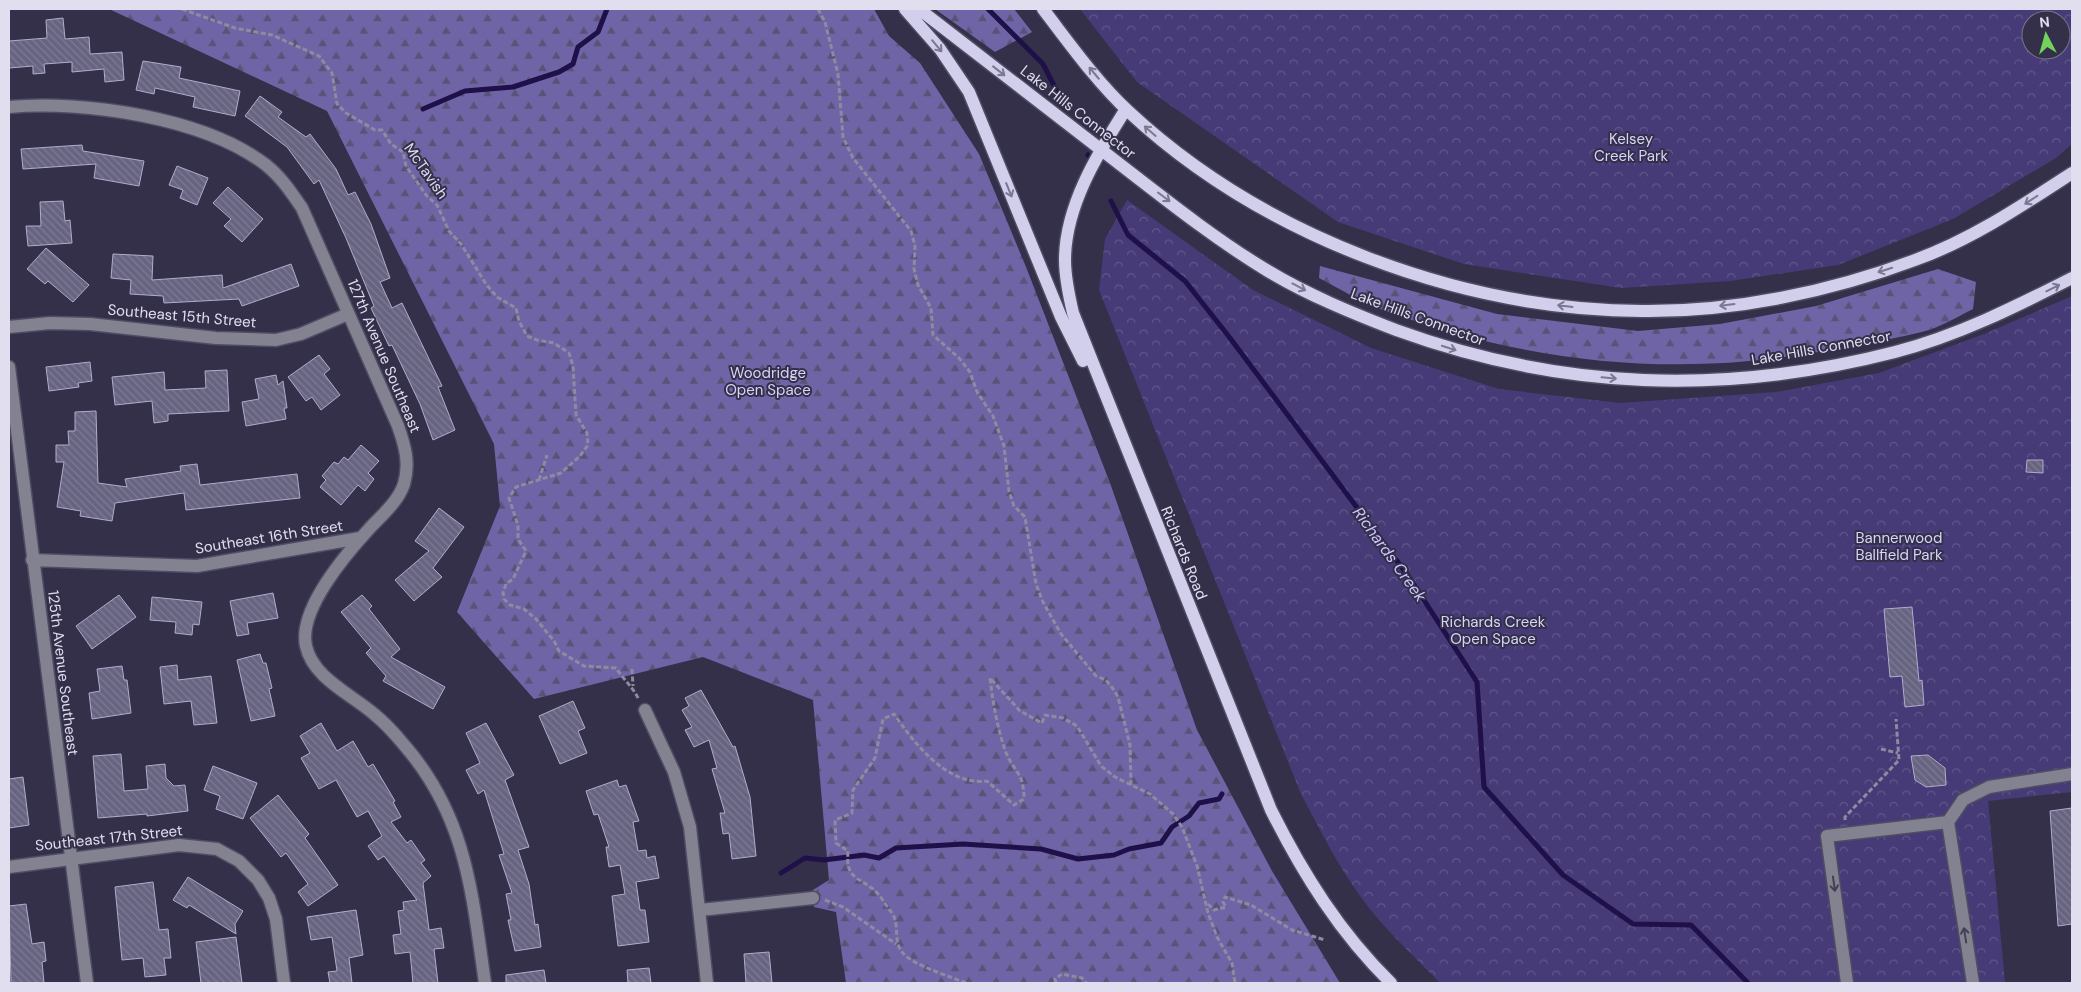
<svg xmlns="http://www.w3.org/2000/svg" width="2081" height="992" viewBox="0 0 2081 992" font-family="'DM Sans',sans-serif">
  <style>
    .forest { fill: url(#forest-firs) }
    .park { fill: url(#park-crowns); fill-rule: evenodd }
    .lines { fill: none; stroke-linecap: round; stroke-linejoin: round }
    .stream { stroke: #201049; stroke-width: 5 }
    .building { fill: url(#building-back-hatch); stroke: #b0adcd }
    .minor-casing { stroke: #504c64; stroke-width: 15 }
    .major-casing { stroke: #504c64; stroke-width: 15 }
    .path { stroke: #8e8ba0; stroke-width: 3; stroke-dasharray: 5 2.5; stroke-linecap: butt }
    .minor { stroke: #838290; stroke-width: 12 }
    .major { stroke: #d1cfeb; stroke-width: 12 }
    .oneway { stroke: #7b7892 }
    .oneway2 { stroke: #444058 }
    .labels { text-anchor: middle; stroke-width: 4; stroke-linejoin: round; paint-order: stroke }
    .street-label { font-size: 15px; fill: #e0deef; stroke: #34304a }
    .park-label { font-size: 15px; fill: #d7d4f9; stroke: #34304a }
    .water-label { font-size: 16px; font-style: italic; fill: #cdc6fe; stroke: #34304a }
  </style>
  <defs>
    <pattern id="forest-firs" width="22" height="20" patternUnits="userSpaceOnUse" patternTransform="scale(1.25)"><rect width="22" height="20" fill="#6f65a6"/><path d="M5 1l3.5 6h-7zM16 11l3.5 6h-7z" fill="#595477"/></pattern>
    <pattern id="park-crowns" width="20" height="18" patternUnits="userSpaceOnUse" patternTransform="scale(1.25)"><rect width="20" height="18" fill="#463b76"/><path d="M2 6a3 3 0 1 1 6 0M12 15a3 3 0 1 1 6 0" fill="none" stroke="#60578a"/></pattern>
    <pattern id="building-back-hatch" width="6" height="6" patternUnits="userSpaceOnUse" patternTransform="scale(1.25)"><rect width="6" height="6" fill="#676481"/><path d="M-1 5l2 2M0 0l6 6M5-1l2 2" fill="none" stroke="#7c7a93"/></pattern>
  </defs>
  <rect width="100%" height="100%" fill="#34304a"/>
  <path class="forest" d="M109 9H874L889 36 920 63 979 154 1026 267 1110 483 1197 730 1272 871 1340 983H846L836 912 814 907 813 890 829 880 813 700 703 657 534 699 457 612 500 506 494 444 327 111Z
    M935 9H1014L1032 32 995 52Z
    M1320 266 1497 314 1638 331 1720 324 1816 306 1938 269 1976 282 1973 309C1959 316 1944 325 1929 330 1901 338 1872 342 1844 347 1687 380 1533 365 1383 310 1361 302 1340 289 1319 278Z"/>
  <path class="park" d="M1080 9H2072V144L2056 158 1953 219 1838 265 1730 281 1621 288 1464 264 1338 222 1137 82ZM2031 20H2061V50H2031Z
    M1127 200 1253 290 1371 348 1499 389 1620 403 1776 392 1879 373 1984 334 2072 296V792L1988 801 2005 983H1440C1413 955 1383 928 1360 896 1337 864 1319 828 1301 794L1099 290 1105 239Z"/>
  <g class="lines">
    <path class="stream" d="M988 9 1043 64 1065 107
      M423 109 465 91 513 87 559 72 573 64 578 47 598 32 607 9
      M1088 155 1089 156
      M1111 201 1128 235 1185 281 1230 338 1409 577 1477 682 1484 787 1563 875 1633 924 1691 925 1748 983
      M781 873 805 858 824 860 864 855 879 858 896 848 963 844 1041 849 1078 859 1114 855 1129 849 1161 843 1172 827 1189 816 1199 803 1219 799 1222 794"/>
  </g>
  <path class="building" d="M63 18 65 39 89 37 90 54 122 52 124 80 105 82 104 69 72 72V62L44 64 45 73 33 74V66L9 68V41L47 38 46 20Z
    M143 61 181 67 179 78 240 91 235 116 193 107 195 97 155 88 154 94 136 90Z
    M260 96 282 112 278 117 306 137 310 134 336 169 348 195 355 192 371 224 390 278 380 282 392 308 402 303 442 386 438 387 455 430 433 440 420 404 392 345 389 346 371 308 374 306 346 238 319 180 314 184 287 147 245 116Z
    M82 145 83 151 144 161 139 186 94 178 96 164 23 169 21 149Z
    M177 166 208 178 197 205 180 198 183 190 169 185Z
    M228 187 263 219 242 242 224 226 231 219 213 203Z
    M63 201 65 221 70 220 72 243 28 246 26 226H41L40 202Z
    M46 248 89 285 73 302 48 281 45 284 27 269Z
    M113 254 153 256 152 280 222 275 223 288 291 264 299 286 242 306 239 299 164 303 163 296 130 294 131 280 111 278Z
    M319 355 330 369 324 374 340 395 321 410 312 397 306 401 288 377Z
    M90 362 92 381 78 383 79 387 49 391 46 367Z
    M227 370 229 411 168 414V421L154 423 152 401 115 405 112 377 164 372 165 390 206 388 205 371Z
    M276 375 278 385 283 381 287 408H284L286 419 246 426 242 402 259 399 255 379Z
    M96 411 98 483 127 487 125 479 181 471 180 466 197 464 200 485 297 474 300 498 186 510 184 493 115 503 112 521 80 516 81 511 57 507 64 462H56V445H69L68 431H75V412Z
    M361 445 379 461 368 473 374 479 365 491 358 485 341 505 320 487 326 480 322 476 334 462 338 464 344 457 348 460Z
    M2027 460H2043V473L2026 472Z
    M439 508 464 527 433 568 442 577 414 601 395 580 429 551 415 541Z
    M273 593 278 618 247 623 249 634 237 636 230 601Z
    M119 595 136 617 92 649 76 626Z
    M362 595 372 606 369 609 400 649 391 657 445 687 433 709 383 681 386 676 366 653 371 648 341 612Z
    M152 597 202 602 199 625 193 624 192 635 175 633 176 622 150 620Z
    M1912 607 1919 681 1922 680 1924 705 1905 707 1902 676 1890 677 1884 609Z
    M260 654 263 663H266L272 688 269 689 275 716 251 721 237 660Z
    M177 665 178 680 211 676 217 723 194 725 191 701 164 704 160 667Z
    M122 666 124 680H127L131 713 92 719 89 693 100 691 97 669Z
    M701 690 733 747 735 746 750 797 756 856 732 859 729 833 723 834 720 813H725L712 769 717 768 709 740 694 747 685 730 692 727 682 710 689 706 685 698Z
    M573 701 585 728 578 731 587 753 560 764 539 716Z
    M321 723 337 751 353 741 368 767 373 764 395 801 393 802 401 817 391 822 407 843 411 840 425 860 421 863 431 876 423 883 429 930 441 928 444 948 434 949 438 983H413L410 952 395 954 393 935 401 934 398 911 404 910 403 902 417 900 384 856 378 860 368 846 382 836 368 811 357 817 336 780 319 789 301 758 310 753 300 736Z
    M486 723 514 775 505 780 529 847 518 850 529 884 535 925 538 924 541 947 515 951 508 920H511L506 894 512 893 499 855 504 854 484 790 478 794 466 770 480 763 466 733Z
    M121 754 124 791 148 789 146 766 165 764 166 778 174 786 185 785 188 811 147 816V814L98 818 93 756Z
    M1928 755 1945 768 1946 785 1926 787 1915 780 1911 756Z
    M213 766 257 783 243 819 216 809 220 796 204 790Z
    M23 777 29 825 9 828V779Z
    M617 780 619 787 626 785 639 821 633 822 638 851 646 850 647 858 655 856 659 878 636 882 640 910H645L649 942 618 946 612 896 625 894 620 865 609 867 606 847H609L598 814 594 815 586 791Z
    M278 795 309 834 305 838 338 885 308 906 298 892 308 884 286 853 281 857 250 818Z
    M2072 808V924L2058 926 2050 811Z
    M188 877 243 911 235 924 236 934 189 905 187 908 173 900Z
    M153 882 159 930 168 929 171 958H164L166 975 145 977 143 958 122 960 115 887Z
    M26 904 32 944 44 942 46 961 42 962 44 983H11L9 906Z
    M356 910 363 955 349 958 352 983H330L328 972 337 971 332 937 311 940 307 917Z
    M236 937 242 983H201L196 942Z
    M769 952 772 983H746L744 954Z
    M649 968 651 983H628L627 970Z
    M544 970 546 983H506V975Z"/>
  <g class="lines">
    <g class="minor-casing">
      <path id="minor" d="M9 107C84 100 205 118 266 165 281 177 291 192 302 208L398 426C405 446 410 463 404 484 398 502 381 516 369 529 346 554 298 610 306 646 313 678 351 694 374 714 385 723 396 735 405 746 467 818 472 894 485 983
        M9 327 50 323 90 324 216 338 276 340 301 334 348 314
        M9 367 87 983
        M32 560 197 566 360 538
        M645 710 674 772 690 827 707 983
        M9 867 179 845 217 849 239 861 258 880 269 898 276 919 284 983
        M700 910 813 898
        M1847 983 1827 836 1948 822
        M1973 983 1948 822 1963 800 1989 787 2072 774"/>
    </g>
    <g class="major-casing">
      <path id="major" d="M905 9 940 49 969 92 1061 317 1083 361
        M919 9C985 60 1051 111 1117 162 1166 200 1215 239 1268 271 1308 295 1352 313 1396 330 1561 390 1724 396 1895 352 1957 336 2015 307 2072 278
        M1043 9C1070 44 1096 81 1128 111 1262 236 1460 310 1642 311 1733 312 1830 292 1915 260 1971 240 2023 205 2072 173
        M1126 109C1098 153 1065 206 1065 260 1065 278 1069 296 1073 313L1271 810C1303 874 1340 933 1391 983"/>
    </g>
    <path class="path" d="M182 9 235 28 272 35 319 56 332 73 337 104 346 113 375 130H382L391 144 403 152 406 166 426 195 437 205 449 231 461 244 486 284 497 297 516 308 519 321 527 336 537 340 554 343 569 353 573 366 576 415 587 433 588 445 580 456 561 473 516 487 509 498 518 525V539L526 551 513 579 506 584 503 593 504 599 510 605 524 609 536 619 554 641 559 651 584 666 616 668C624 680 633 687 639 700
      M818 9 825 22 838 74 843 137 853 158 911 231 915 246 914 269 918 285 931 308 933 335 959 358 970 372 977 392 993 416 1004 446 1009 491 1014 506 1025 517 1036 584 1043 602 1061 634 1096 676 1106 680 1114 690 1118 697 1130 745 1131 785
      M539 480 547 455
      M632 669 633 686
      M1881 749 1898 753
      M1845 820V817L1899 760 1896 719
      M825 900 843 907 896 944
      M1208 904 1214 910 1226 907 1223 902 1225 897 1251 905 1292 930 1325 940
      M966 983C951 977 917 966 906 956 891 944 901 927 892 913 886 906 880 894 873 889 854 875 846 877 848 851L836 843 835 820 852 813 853 790 875 758 883 719 894 714C915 744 947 786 987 781L1014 805 1024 799C1024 771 1013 772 1005 750 997 726 993 704 990 678L1020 711 1042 723 1045 715 1063 718 1077 726 1101 766 1115 777 1150 794 1173 814 1182 827 1197 866 1208 913 1217 937 1232 963 1235 983
      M1056 983 1055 979 1062 974 1082 978 1086 983"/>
    <use href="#minor" class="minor"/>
    <use href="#major" class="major"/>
  </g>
  <defs><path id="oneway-shaft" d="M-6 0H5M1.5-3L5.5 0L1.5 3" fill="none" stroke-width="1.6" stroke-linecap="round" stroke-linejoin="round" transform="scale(1.25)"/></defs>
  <g class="oneway">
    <use href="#oneway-shaft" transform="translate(937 46) rotate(50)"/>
    <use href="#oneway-shaft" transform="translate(999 71) rotate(38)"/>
    <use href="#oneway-shaft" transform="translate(1094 73) rotate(-130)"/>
    <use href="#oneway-shaft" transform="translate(1150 131) rotate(-139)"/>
    <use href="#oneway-shaft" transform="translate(1009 190) rotate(68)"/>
    <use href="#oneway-shaft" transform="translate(1164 197) rotate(37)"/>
    <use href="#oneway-shaft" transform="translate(2031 200) rotate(147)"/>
    <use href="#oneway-shaft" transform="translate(1885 270) rotate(162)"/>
    <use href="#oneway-shaft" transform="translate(1299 287) rotate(28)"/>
    <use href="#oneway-shaft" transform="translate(2053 288) rotate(-26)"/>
    <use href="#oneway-shaft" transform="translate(1727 305) rotate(173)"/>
    <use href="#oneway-shaft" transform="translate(1565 306) rotate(-173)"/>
    <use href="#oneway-shaft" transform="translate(1449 348) rotate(18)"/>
    <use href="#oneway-shaft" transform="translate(1609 378) rotate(5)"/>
  </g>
  <g class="oneway2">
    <use href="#oneway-shaft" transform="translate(1834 884) rotate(82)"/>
    <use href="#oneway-shaft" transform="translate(1965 935) rotate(-99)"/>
  </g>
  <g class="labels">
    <g class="street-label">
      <text transform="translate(1078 112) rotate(38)" y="5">Lake Hills Connector</text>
      <text transform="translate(426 171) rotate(55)" y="5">McTavish</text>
      <text transform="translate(182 316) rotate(5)" y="5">Southeast 15th Street</text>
      <text transform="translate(1418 317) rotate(20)" y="5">Lake Hills Connector</text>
      <text transform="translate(1821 348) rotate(-10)" y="5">Lake Hills Connector</text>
      <text transform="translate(384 356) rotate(67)" y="5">127th Avenue Southeast</text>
      <text transform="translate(269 537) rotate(-9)" y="5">Southeast 16th Street</text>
      <text transform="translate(1184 553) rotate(68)" y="5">Richards Road</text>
      <text transform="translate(63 673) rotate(83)" y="5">125th Avenue Southeast</text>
      <text transform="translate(109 838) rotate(-6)" y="5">Southeast 17th Street</text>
    </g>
    <g class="park-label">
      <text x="1631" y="144">Kelsey<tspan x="1631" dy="17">Creek Park</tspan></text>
      <text x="768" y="378">Woodridge<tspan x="768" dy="17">Open Space</tspan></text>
      <text x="1899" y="543">Bannerwood<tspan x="1899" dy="17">Ballfield Park</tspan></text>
      <text x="1493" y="627">Richards Creek<tspan x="1493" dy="17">Open Space</tspan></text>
    </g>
    <g class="water-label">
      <text transform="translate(1390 554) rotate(54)" y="6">Richards Creek</text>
    </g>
  </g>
  <rect width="2081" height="992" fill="none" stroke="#e0deef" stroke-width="20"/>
  <g transform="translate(2046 35) rotate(354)"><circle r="24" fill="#34304a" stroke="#79768c"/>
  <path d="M0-4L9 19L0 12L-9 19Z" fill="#73d25c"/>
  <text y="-8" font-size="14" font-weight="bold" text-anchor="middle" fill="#e0deef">N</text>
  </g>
</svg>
